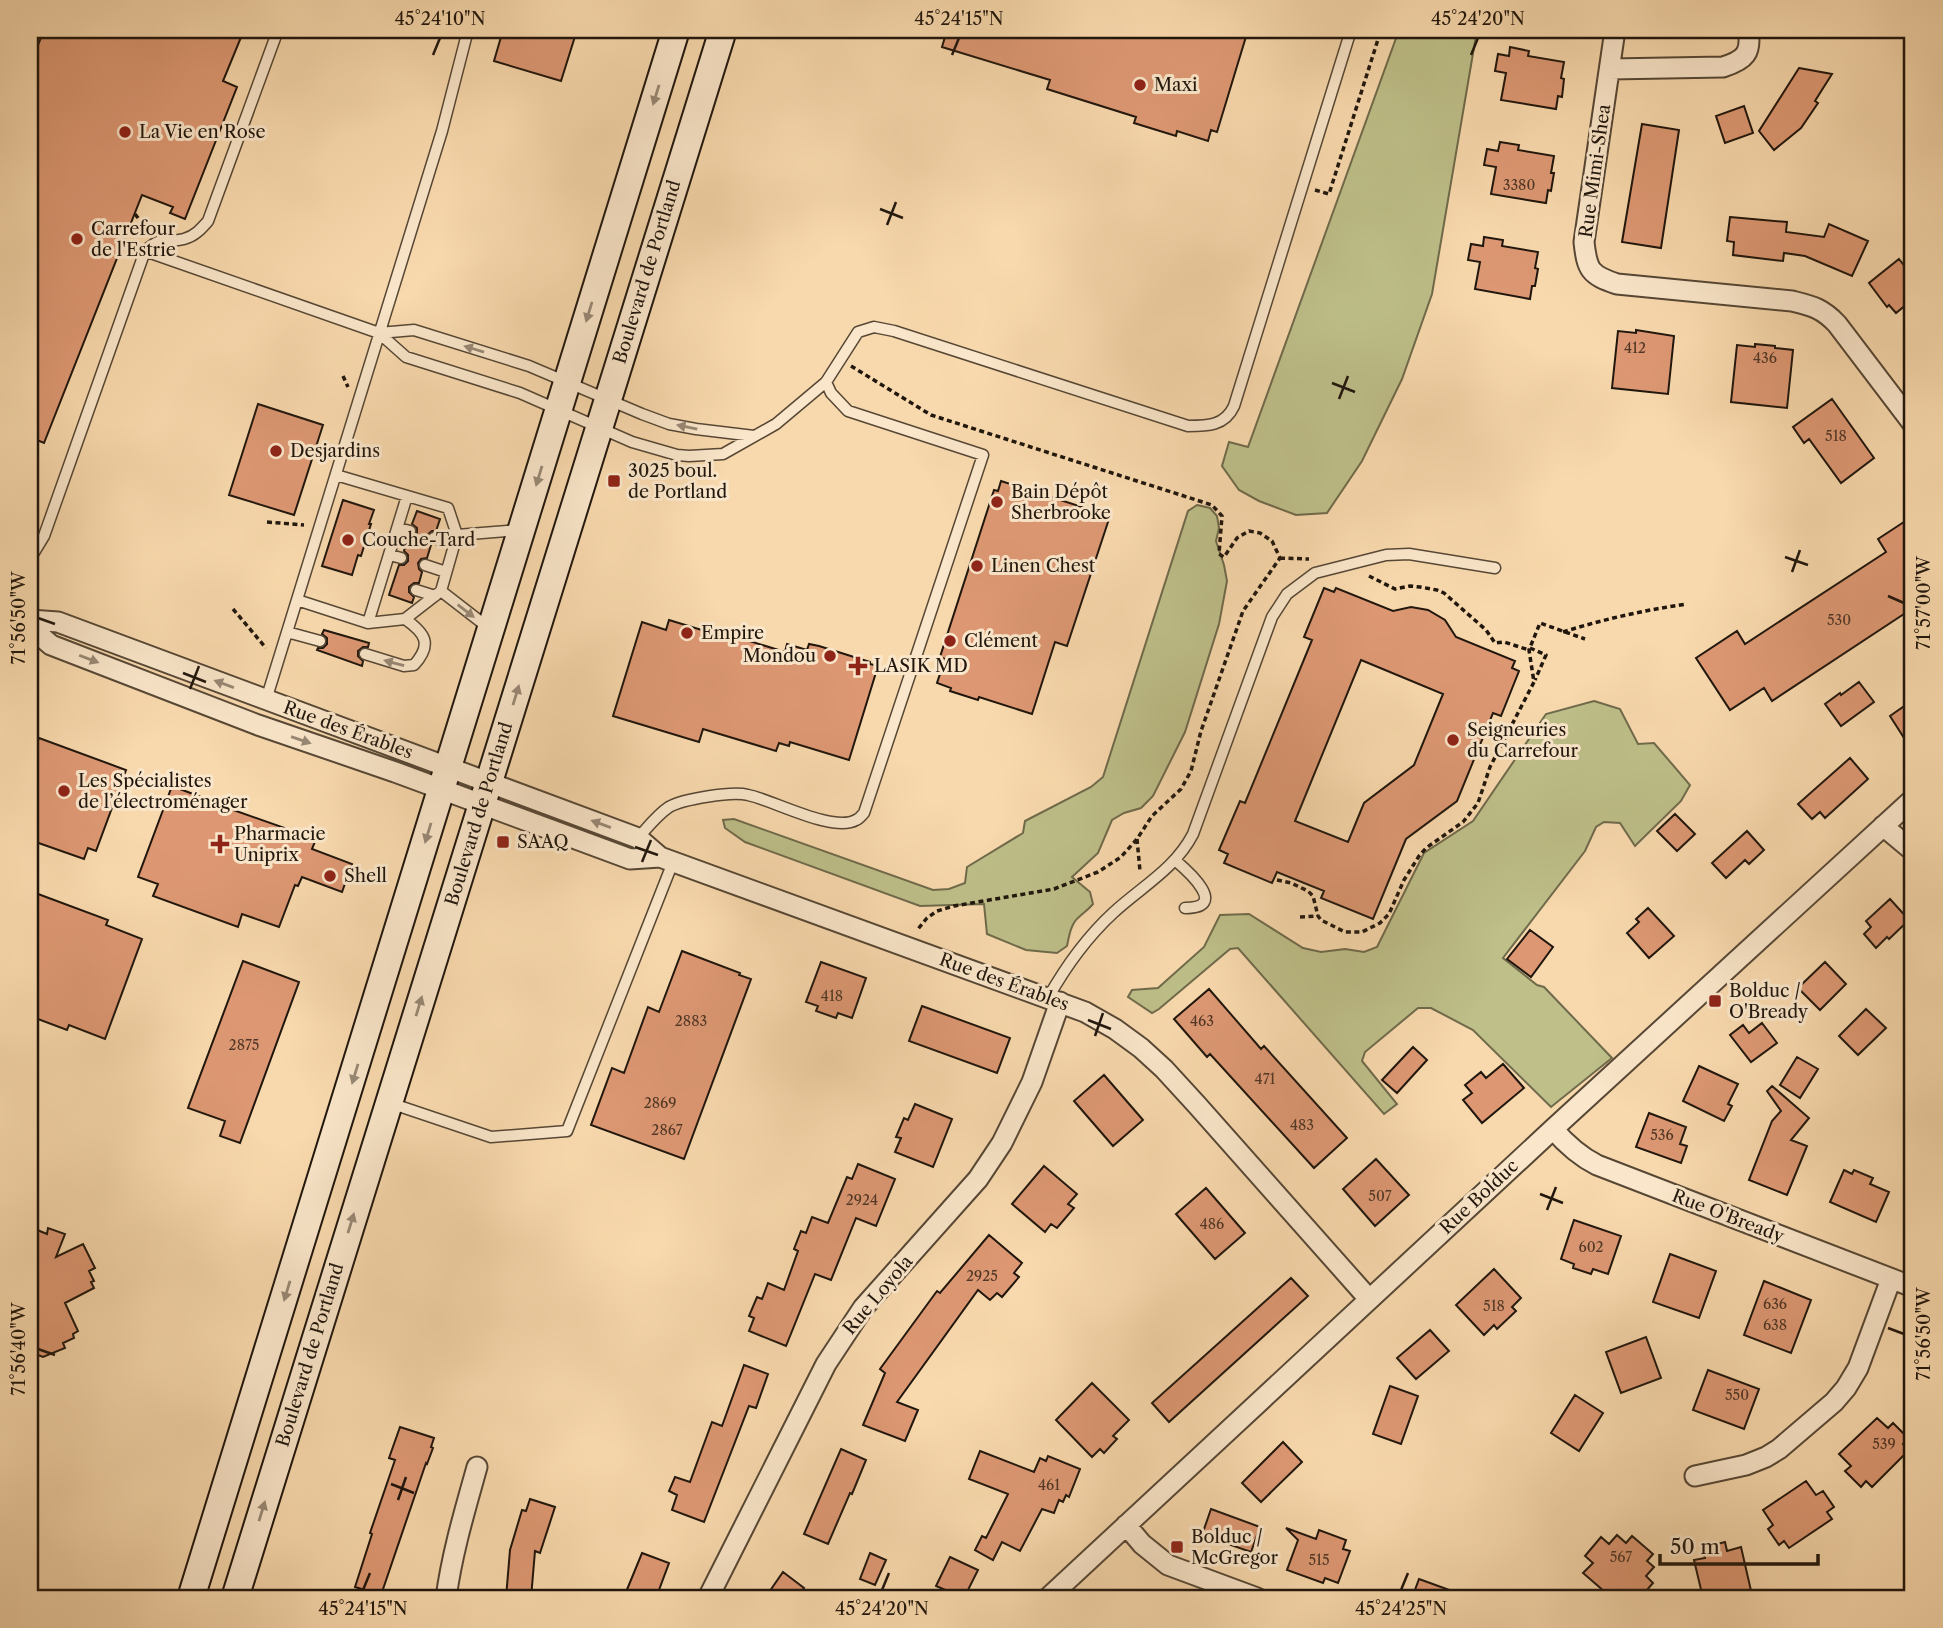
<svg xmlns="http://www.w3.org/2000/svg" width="1943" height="1628" viewBox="0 0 1943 1628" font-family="'Libre Caslon Text',serif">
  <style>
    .green { fill: #bebf89; stroke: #6f6a4b; stroke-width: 2 }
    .building { fill: #dd9873; stroke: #20160d; stroke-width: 2; fill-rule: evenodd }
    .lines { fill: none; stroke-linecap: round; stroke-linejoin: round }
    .service-casing { stroke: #564735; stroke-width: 13 }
    .minor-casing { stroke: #564735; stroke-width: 23 }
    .secondary-casing { stroke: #20160d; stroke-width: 30 }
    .path { stroke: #20160d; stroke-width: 3.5; stroke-dasharray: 5 3.5; stroke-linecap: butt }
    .service { stroke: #fae6ca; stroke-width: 10 }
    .minor { stroke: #fae6ca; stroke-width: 19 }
    .secondary { stroke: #fae6ca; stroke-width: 26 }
    .oneway { fill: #988875 }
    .ticks { fill: none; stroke: #20160d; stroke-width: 2.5 }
    .poi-dot { fill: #8f2418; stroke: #fae6ca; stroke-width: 2.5 }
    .labels { text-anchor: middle; stroke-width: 6; stroke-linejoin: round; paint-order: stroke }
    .number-label { font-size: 14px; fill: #4f3626 }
    .poi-label { font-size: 18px; fill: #20160d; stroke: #fae6ca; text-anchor: start }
    .street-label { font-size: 18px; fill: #20160d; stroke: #fae6ca }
    .neatline { fill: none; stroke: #20160d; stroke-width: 2.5 }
    .ticks-label { font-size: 18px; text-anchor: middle; fill: #20160d }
  </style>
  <rect width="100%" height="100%" fill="#f8d9ad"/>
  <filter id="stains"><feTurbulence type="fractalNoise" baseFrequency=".00286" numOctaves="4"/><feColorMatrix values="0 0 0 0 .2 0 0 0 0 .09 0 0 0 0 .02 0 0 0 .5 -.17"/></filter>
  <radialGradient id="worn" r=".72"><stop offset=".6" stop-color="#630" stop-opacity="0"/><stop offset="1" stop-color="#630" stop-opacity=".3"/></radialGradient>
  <path class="green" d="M1399 30H1477L1432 294 1402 379 1362 461 1327 513 1296 515 1259 501 1239 490 1222 466 1229 442 1248 447Z
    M1197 505 1210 508 1217 516 1219 528 1216 541 1224 565 1227 581 1219 624 1185 732 1153 796 1141 808 1124 813 1112 820 1098 853 1072 877 1090 892 1093 904C1088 910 1084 912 1079 917 1071 923 1069 936 1067 946L1057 953 1026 950 987 934 984 904 920 906 745 842 725 828 723 820 734 819 933 890 949 889 965 883 967 867 1023 833 1025 821 1091 787 1103 777 1188 511Z
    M1594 701 1620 709 1638 744 1654 743 1690 785 1681 801 1635 846 1620 823 1604 822 1596 827 1585 851 1503 958 1537 985 1544 987 1612 1058 1551 1107 1473 1030 1431 1008H1418L1365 1052 1362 1061 1397 1104 1384 1114 1238 948 1230 949 1159 1009 1152 1013 1128 997 1132 990 1158 988 1204 947 1220 915 1249 914 1303 948 1321 952 1345 949 1364 952 1377 947 1424 853 1473 821 1546 714Z"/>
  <path class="building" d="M44 30H244L223 81 237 87 185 219 170 213 173 207 142 195 44 443 30 437V66Z
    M503 30H577L561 81 494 61Z
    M947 30H1248L1217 132 1211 130 1208 141 1177 131 1176 136 1134 123 1136 117 1047 89 1050 80 942 47Z
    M1510 47 1529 51 1528 56 1564 62 1561 78 1564 79 1562 97 1558 96 1556 109 1501 100 1506 73 1495 71 1498 54 1509 56Z
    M1799 68 1832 74 1815 101 1818 103 1801 128 1774 150 1759 131Z
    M1744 106 1753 133 1725 143 1716 116Z
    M1642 124 1679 130 1661 248 1622 242Z
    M1500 142 1519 145 1518 150 1554 156 1551 173H1554L1551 191 1548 190 1546 203 1491 194 1496 167 1484 165 1487 149 1498 151Z
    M1730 217 1787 222 1786 232 1824 237 1829 224 1868 241 1852 276 1805 256 1784 253 1783 261 1733 255 1734 242 1727 241Z
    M1484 237 1503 240 1502 246 1538 252 1535 268 1538 269 1535 286H1532L1530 299 1475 289 1480 262 1468 260 1471 244 1483 246Z
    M1899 259 1913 277V299L1896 313 1889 305 1887 307 1869 283Z
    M1636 330 1674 336 1668 394 1612 388 1618 331 1636 333Z
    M1755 344 1775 346V348L1793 350 1787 408 1731 402 1737 345 1755 347Z
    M1832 399 1874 458 1841 483 1809 439 1804 443 1793 427Z
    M258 404 323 425 294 515 229 495Z
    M1001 481 1110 516 1067 646 1055 642 1032 714 979 697 978 700 950 691 951 688 937 683 945 659 940 657 994 490 998 491Z
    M343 500 374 510 369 524H371L361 556 358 555 352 575 322 566Z
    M417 511 440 519 436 531H432L427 535V540L431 545 427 558 421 559 418 563 419 569 422 572 419 583H414L409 587V592L414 597 412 603 389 595 399 565H404L408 561V555L404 551 408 538H413L417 533V528L412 524Z
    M1913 516V608L1772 701 1764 688 1730 710 1696 658 1737 631 1745 644 1886 552 1878 539Z
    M1324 588 1334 592 1336 588 1393 611 1411 607 1428 610 1445 620 1456 637 1515 661 1512 668 1519 671 1501 716 1493 713 1457 801 1406 839 1373 919 1321 898 1324 891 1277 872 1272 883 1224 863 1228 854 1219 850 1240 801 1245 803 1312 640 1304 637ZM1361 660 1443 694 1414 765 1364 803 1348 842 1295 821Z
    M669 620 731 639V637L743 640V639L785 652 787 644 807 650 809 644 819 646 870 662V664L878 666 849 760 790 742 789 746 779 743 776 751 703 729 699 742 613 716 642 622 666 630Z
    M324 630 369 643 368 647H363L358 651V656L363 661 362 666 317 650 318 648H323L327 644V638L322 634Z
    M1859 682 1874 702 1841 726 1825 704 1840 693 1841 695Z
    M1913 700V752L1890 716Z
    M39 738 126 770 96 851 88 848 84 859 30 840V763Z
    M1850 758 1868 779 1825 818 1820 812 1812 819 1798 804Z
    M172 786 222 805V806L316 839 312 849 352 864 342 892 302 877 298 886 295 885 279 927 242 914 238 927 153 896 158 884 138 877Z
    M1675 814 1695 834 1677 851 1657 831Z
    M1747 831 1764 850 1749 864 1745 860 1726 878 1712 863Z
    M30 891 108 920 106 925 142 939 105 1039 69 1025 67 1030 30 1016Z
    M1890 899 1909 920 1889 939 1887 937 1876 948 1864 934 1871 927 1866 921Z
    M1648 908 1674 936 1649 958 1627 933 1639 922 1636 919Z
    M1530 930 1553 947 1531 977 1507 959Z
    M682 951 740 973 739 975 751 979 684 1159 591 1125 612 1068 624 1073 648 1007 659 1012Z
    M243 961 299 982 240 1143 220 1136 225 1121 188 1108Z
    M821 962 866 978 852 1018 838 1013 836 1018 816 1011 818 1006 806 1002Z
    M1825 962 1846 984 1820 1010 1798 988Z
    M1209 989 1261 1049 1264 1046 1347 1138 1314 1168 1210 1054 1207 1057 1174 1019Z
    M922 1006 1010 1038 997 1073 909 1041Z
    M1866 1009 1886 1028 1858 1055 1839 1036Z
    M1762 1023 1777 1043 1751 1062 1730 1035 1743 1025 1749 1033Z
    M1413 1047 1427 1060 1397 1093 1382 1080Z
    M1797 1057 1818 1069 1800 1098 1780 1085Z
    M1503 1064 1524 1088 1482 1123 1463 1100 1472 1093 1465 1085 1481 1072 1486 1078Z
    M1699 1066 1738 1084 1728 1104 1732 1106 1724 1121 1683 1101Z
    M1104 1075 1143 1120 1113 1146 1074 1101Z
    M1772 1086 1809 1118 1791 1140 1807 1146 1787 1195 1749 1180 1772 1121 1781 1111 1767 1091Z
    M915 1104 952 1119 933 1167 895 1152 901 1138 896 1137 904 1118 908 1120Z
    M1649 1113 1686 1127 1680 1144 1687 1146 1681 1163 1636 1147Z
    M1376 1159 1409 1195 1375 1226 1343 1189Z
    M858 1164 895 1179 876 1226 856 1218 831 1280 815 1274 786 1346 749 1331 754 1318 749 1316 757 1297 762 1299 768 1283 784 1290 798 1251 794 1249 801 1231 806 1233 812 1217 828 1223 847 1177 852 1179Z
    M1044 1166 1077 1194 1068 1204 1074 1208 1057 1228 1051 1224 1045 1232 1012 1204Z
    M1844 1170 1852 1174 1854 1170 1873 1178 1870 1184 1889 1192 1876 1222 1830 1202Z
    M1206 1188 1245 1233 1215 1259 1176 1214Z
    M1574 1220 1621 1236 1608 1274 1593 1269 1591 1274 1573 1268 1574 1264 1561 1259Z
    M30 1227 47 1234 48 1228 65 1234 56 1257 83 1244 95 1268 89 1271 94 1281 91 1282 94 1288 65 1303 78 1331 73 1334 74 1338 63 1343 65 1348 43 1357 30 1352Z
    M989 1235 1022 1263 1014 1273 1019 1277 1002 1297 997 1293 990 1300 978 1290 897 1402 918 1410 905 1441 863 1425 885 1373 880 1369 937 1291 940 1293Z
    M1670 1254 1716 1271 1699 1318 1653 1302Z
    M1494 1269 1521 1298 1512 1307 1516 1311 1497 1329 1494 1325 1484 1335 1456 1305Z
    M1291 1278 1308 1296 1169 1422 1152 1403Z
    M1764 1281 1811 1300 1791 1353 1744 1335Z
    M1430 1330 1449 1351 1416 1379 1397 1358Z
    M1646 1337 1661 1378 1621 1393 1606 1352Z
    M744 1365 768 1374 756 1408 749 1406 704 1522 672 1510 677 1495 669 1491 675 1477 690 1482 712 1422 722 1426Z
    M1708 1370 1759 1389 1744 1429 1693 1410Z
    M1092 1383 1129 1420 1113 1436 1117 1439 1104 1453 1100 1449 1092 1457 1056 1420Z
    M1390 1386 1418 1396 1401 1444 1373 1434Z
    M1575 1395 1603 1413 1579 1451 1551 1433Z
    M1877 1418 1888 1428 1893 1423 1909 1439 1903 1444 1909 1450 1872 1487 1866 1481 1861 1487 1845 1471 1851 1466 1839 1454Z
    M400 1427 434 1438 431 1447 433 1448 427 1464 426 1463 381 1595 355 1587 372 1534 370 1533 395 1460 389 1458Z
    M1283 1442 1302 1462 1261 1502 1242 1483Z
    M841 1449 866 1460 852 1494 850 1493 828 1544 804 1534Z
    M980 1451 1034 1472 1040 1458 1046 1461 1048 1456 1080 1469 1069 1497 1066 1495 1063 1502 1059 1500 1054 1513 1042 1509 1020 1551 1002 1542 993 1560 975 1550 982 1536 986 1538 1008 1494 969 1479Z
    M1806 1481 1816 1495 1823 1491 1834 1507 1827 1512 1832 1519 1789 1548 1784 1541 1779 1545 1768 1529 1773 1525 1763 1510Z
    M530 1499 555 1507 540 1553 535 1551 531 1598H506L510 1550 522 1510 526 1511Z
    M1211 1509 1260 1527 1251 1552 1202 1535Z
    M1286 1528 1316 1539 1319 1530 1346 1540 1343 1549 1350 1551 1338 1583 1325 1578 1323 1583 1287 1570 1298 1540Z
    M1617 1535 1626 1543 1632 1536 1653 1554 1647 1561 1654 1567 1646 1576 1653 1583 1640 1598H1612L1583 1573 1593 1563 1585 1556 1601 1537 1609 1544Z
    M1725 1542 1727 1551 1741 1547 1752 1595 1739 1598H1703L1694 1560 1705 1558 1702 1548Z
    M642 1553 669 1563 656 1598H642L626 1592Z
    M870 1553 886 1560 875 1585 860 1579Z
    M950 1557 978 1570 964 1598 936 1586Z
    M783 1572 804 1588 797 1598H765Z
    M1419 1579 1466 1596 1465 1598H1412Z"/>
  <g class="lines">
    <g class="service-casing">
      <path id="service" d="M145 251 379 333 406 357 520 393 632 442 677 455 689 456 723 454 776 424 826 382 858 332 874 327 894 331 1188 426C1207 426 1225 426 1234 406L1351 30
        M379 333 414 330 529 366 642 414 669 424 696 429 754 436
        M398 528 410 531
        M457 535 518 530
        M434 538 454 544
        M390 555 401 558
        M30 559 44 536 145 251C163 234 166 244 184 239 195 236 201 229 208 221L278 30
        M425 565 446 572
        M416 590 435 596
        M441 591 490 629
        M297 600 368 623 405 619 441 591 457 535 448 508 336 475
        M368 623 407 496
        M287 632 320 641
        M365 654 404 666 414 665C433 644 425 633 405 619
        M266 700 442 131 468 30
        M638 838C648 827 657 815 669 807 683 799 732 791 748 795 773 800 833 833 856 820 859 819 861 816 864 813L983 455 848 411 831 393 826 382
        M1176 861C1189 872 1229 908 1185 908
        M1048 998C1066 966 1086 938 1113 913 1141 887 1175 869 1193 834L1272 617 1287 594 1315 573 1386 555 1409 554 1495 568
        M390 1103 491 1137 567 1131 673 862"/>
    </g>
    <g class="minor-casing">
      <path id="minor" d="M1615 30 1584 242C1587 270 1590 275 1617 284L1792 301C1812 306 1822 308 1837 324L1913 424
        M1610 69 1723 67C1745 60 1752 53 1748 30
        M30 620 58 622 638 838 660 857 1085 1012 1115 1029 1141 1048 1164 1069 1197 1105 1369 1299
        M30 627 51 645 258 725 395 772 630 859 660 857
        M1883 826 1913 851
        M1553 1129C1566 1144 1579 1156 1597 1165L1913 1287
        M1695 1476 1746 1465 1766 1457 1779 1449 1834 1402 1846 1388 1858 1368 1891 1279
        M1126 1525 1142 1544 1168 1565 1257 1598
        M446 1598C452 1553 465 1510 477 1467
        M708 1598 826 1364 863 1308 978 1179 1002 1143 1032 1082 1060 1002
        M1048 1598 1553 1129 1913 799"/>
    </g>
    <g class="secondary-casing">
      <path id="secondary" d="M191 1598 676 30
        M235 1598 723 30"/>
    </g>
    <path class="path" d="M1315 190 1329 194 1381 30
      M135 214 148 231
      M851 366 931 415 1212 505 1222 516 1219 554 1224 557 1237 538 1249 531 1260 533 1272 541 1280 558 1243 611 1201 731 1191 771 1181 789 1152 816 1137 839 1121 857 1098 872 1054 889 954 906 937 911 927 918 918 929
      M343 376 348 387
      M267 522 304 525
      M1280 558 1309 559
      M1369 576 1395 589 1410 586 1420 587 1437 590 1444 593 1486 630 1495 643 1504 642 1529 650
      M233 609 266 648
      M1563 632C1604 619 1645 610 1687 604
      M1530 648 1546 655 1535 680
      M1137 839 1140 871
      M1277 880 1291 883 1308 891 1313 896 1318 916 1321 920 1345 932H1362L1380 923 1389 914 1404 880 1419 856 1426 848 1463 822 1478 803 1490 767 1534 682 1529 650 1540 623 1585 639
      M1300 917 1318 916"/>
    <use href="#service" class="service"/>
    <use href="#minor" class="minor"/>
    <use href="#secondary" class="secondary"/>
  </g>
  <defs><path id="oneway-solid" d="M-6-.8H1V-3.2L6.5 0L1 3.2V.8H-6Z" transform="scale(1.75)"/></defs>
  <g class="oneway">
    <use href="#oneway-solid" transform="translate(656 95) rotate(107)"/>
    <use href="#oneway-solid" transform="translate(589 312) rotate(107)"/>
    <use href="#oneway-solid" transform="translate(474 349) rotate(-163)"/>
    <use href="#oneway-solid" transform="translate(687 427) rotate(-169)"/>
    <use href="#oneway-solid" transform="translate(539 476) rotate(107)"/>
    <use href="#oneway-solid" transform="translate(466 611) rotate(38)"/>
    <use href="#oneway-solid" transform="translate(89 659) rotate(21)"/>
    <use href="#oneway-solid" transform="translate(394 663) rotate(-165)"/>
    <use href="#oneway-solid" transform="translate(224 684) rotate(-160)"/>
    <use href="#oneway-solid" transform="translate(516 695) rotate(-73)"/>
    <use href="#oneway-solid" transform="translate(301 740) rotate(19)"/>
    <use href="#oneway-solid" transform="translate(601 824) rotate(-160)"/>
    <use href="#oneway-solid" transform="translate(428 833) rotate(107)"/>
    <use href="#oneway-solid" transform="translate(419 1006) rotate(-73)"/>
    <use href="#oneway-solid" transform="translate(355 1074) rotate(107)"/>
    <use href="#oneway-solid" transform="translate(351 1223) rotate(-73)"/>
    <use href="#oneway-solid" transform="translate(287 1291) rotate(107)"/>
    <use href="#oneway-solid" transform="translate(262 1511) rotate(-73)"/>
  </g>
  <path class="ticks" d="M433 55 440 38M952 55 959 38M1471 55 1478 38M880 209 903 218M887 225 896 202M1332 383 1355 392M1339 399 1348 376M1785 557 1808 565M1792 572 1800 550M1888 596 1904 603M38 618 55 624M183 673 206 682M190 689 199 666M635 847 658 855M642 862 651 840M1088 1020 1111 1029M1095 1036 1103 1013M1540 1194 1563 1203M1547 1210 1556 1187M1888 1328 1904 1334M38 1349 55 1355M391 1484 414 1493M398 1500 406 1477M363 1590 370 1573M882 1590 889 1573M1401 1590 1408 1573"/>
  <g class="poi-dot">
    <circle cx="1140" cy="85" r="7"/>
    <circle cx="125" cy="132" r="7"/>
    <circle cx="77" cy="239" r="7"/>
    <circle cx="276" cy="451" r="7"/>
    <rect x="607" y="474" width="14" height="14" rx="3.5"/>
    <circle cx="997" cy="502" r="7"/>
    <circle cx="348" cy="540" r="7"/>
    <circle cx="977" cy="566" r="7"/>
    <circle cx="687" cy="633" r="7"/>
    <circle cx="950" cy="641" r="7"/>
    <circle cx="830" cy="656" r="7"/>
    <path d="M854.5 655.5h7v7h7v7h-7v7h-7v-7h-7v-7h7z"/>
    <circle cx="1453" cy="740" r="7"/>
    <circle cx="64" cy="791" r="7"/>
    <rect x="496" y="835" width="14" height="14" rx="3.5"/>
    <path d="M216.5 833.5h7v7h7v7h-7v7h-7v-7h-7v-7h7z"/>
    <circle cx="330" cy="876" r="7"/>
    <rect x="1708" y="994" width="14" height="14" rx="3.5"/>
    <rect x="1170" y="1540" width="14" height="14" rx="3.5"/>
  </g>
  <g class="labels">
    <g class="number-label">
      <text x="1519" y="190">3380</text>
      <text x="1635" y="353">412</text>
      <text x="1765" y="363">436</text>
      <text x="1836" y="441">518</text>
      <text x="1839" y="625">530</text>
      <text x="832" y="1001">418</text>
      <text x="691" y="1026">2883</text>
      <text x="1202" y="1026">463</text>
      <text x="244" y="1050">2875</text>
      <text x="1265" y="1084">471</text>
      <text x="660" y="1108">2869</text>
      <text x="1302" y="1130">483</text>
      <text x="667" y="1135">2867</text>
      <text x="1662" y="1140">536</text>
      <text x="1380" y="1201">507</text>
      <text x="862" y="1205">2924</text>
      <text x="1212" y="1229">486</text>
      <text x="1591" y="1252">602</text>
      <text x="982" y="1281">2925</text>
      <text x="1775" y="1309">636</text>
      <text x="1494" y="1311">518</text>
      <text x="1775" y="1330">638</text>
      <text x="1737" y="1400">550</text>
      <text x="1884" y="1449">539</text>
      <text x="1049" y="1490">461</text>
      <text x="1621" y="1562">567</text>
      <text x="1319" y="1565">515</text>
    </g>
    <g class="poi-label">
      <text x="1154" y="91">Maxi</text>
      <text x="139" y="138">La Vie en Rose</text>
      <text x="91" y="235">Carrefour<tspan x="91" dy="21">de l'Estrie</tspan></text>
      <text x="290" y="457">Desjardins</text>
      <text x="628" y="477">3025 boul.<tspan x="628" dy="21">de Portland</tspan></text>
      <text x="1011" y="498">Bain Dépôt<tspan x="1011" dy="21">Sherbrooke</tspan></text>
      <text x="362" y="546">Couche-Tard</text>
      <text x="991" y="572">Linen Chest</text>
      <text x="701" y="639">Empire</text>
      <text x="964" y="647">Clément</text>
      <text x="816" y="662" text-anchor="end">Mondou</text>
      <text x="874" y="672">LASIK MD</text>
      <text x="1467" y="736">Seigneuries<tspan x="1467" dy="21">du Carrefour</tspan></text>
      <text x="78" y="787">Les Spécialistes<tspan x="78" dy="21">de l’électroménager</tspan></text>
      <text x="234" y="840">Pharmacie<tspan x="234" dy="21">Uniprix</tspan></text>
      <text x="517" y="848">SAAQ</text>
      <text x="344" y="882">Shell</text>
      <text x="1729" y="997">Bolduc /<tspan x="1729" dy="21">O'Bready</tspan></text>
      <text x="1191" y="1543">Bolduc /<tspan x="1191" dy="21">McGregor</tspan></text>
    </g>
    <g class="street-label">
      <text transform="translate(1595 171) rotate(-82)" y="6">Rue Mimi-Shea</text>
      <text transform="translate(647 272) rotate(-73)" y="6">Boulevard de Portland</text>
      <text transform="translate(348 730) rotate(20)" y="6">Rue des Érables</text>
      <text transform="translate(479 814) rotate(-73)" y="6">Boulevard de Portland</text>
      <text transform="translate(1004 982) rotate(20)" y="6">Rue des Érables</text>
      <text transform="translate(1479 1197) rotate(-43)" y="6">Rue Bolduc</text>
      <text transform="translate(1728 1216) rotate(21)" y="6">Rue O'Bready</text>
      <text transform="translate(878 1295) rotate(-50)" y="6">Rue Loyola</text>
      <text transform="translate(310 1355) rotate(-73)" y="6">Boulevard de Portland</text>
    </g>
  </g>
  <rect width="1943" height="1628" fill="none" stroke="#f8d9ad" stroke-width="77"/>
  <path d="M1660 1554v10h158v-10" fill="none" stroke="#20160d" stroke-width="3.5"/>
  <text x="1670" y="1554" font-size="21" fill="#20160d" stroke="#fae6ca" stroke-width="5" paint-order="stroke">50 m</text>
  <rect x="38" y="38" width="1866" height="1552" class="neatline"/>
  <g class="ticks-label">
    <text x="440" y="25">45°24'10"N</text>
    <text x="959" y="25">45°24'15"N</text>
    <text x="1478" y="25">45°24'20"N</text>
    <text transform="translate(1924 603) rotate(-90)" y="6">71°57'00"W</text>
    <text transform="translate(19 618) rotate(-90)" y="6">71°56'50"W</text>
    <text transform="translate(1924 1334) rotate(-90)" y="6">71°56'50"W</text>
    <text transform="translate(19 1349) rotate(-90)" y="6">71°56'40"W</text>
    <text x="363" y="1615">45°24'15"N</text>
    <text x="882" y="1615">45°24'20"N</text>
    <text x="1401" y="1615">45°24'25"N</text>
  </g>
  <rect width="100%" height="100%" filter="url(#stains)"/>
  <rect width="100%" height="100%" fill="url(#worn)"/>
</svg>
